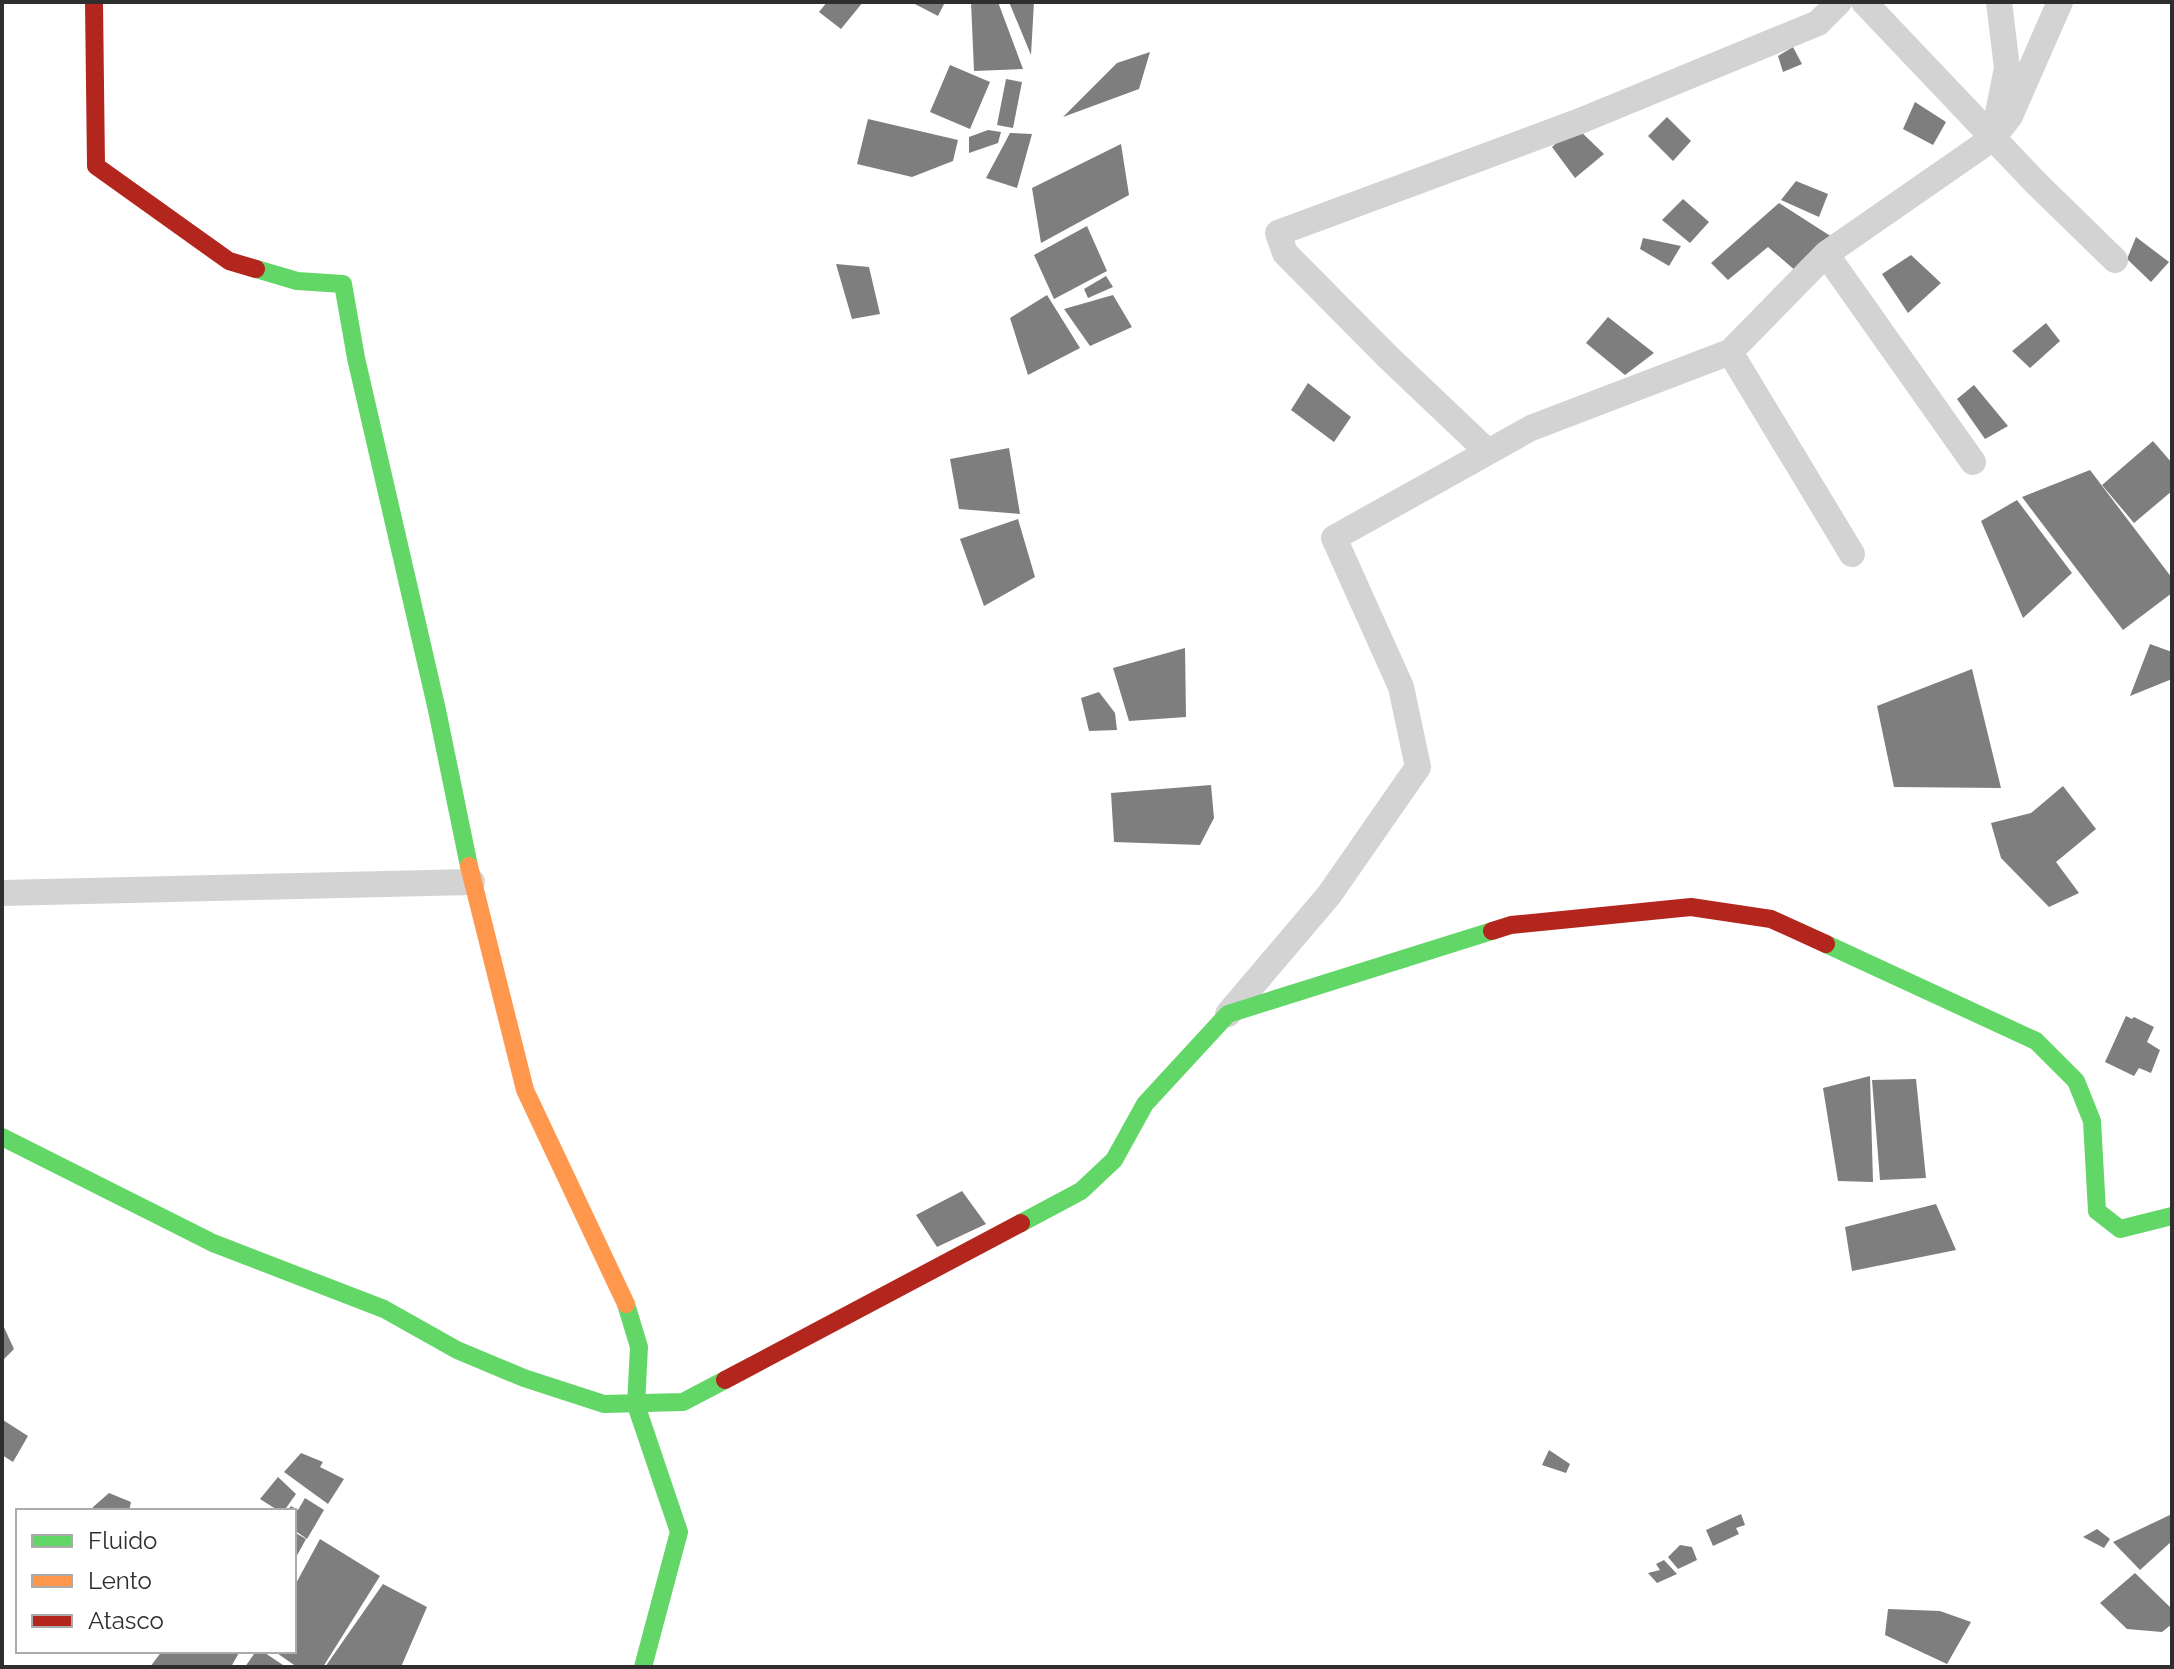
<svg xmlns="http://www.w3.org/2000/svg" width="2174" height="1669" viewBox="0 0 2174 1669" font-family="Raleway,sans-serif">
  <style>
    .building { fill: #7e7e7e }
    .lines { fill: none; stroke-linecap: round; stroke-linejoin: round }
    .street { stroke: #d3d3d3; stroke-width: 26 }
    .fast { stroke: #63d668; stroke-width: 18 }
    .slow { stroke: #ff974d; stroke-width: 18 }
    .jam { stroke: #b3261e; stroke-width: 18 }
  </style>
  <rect width="100%" height="100%" fill="#fff"/>
  <path class="building" d="M827 2H863L841 29 819 12Z
    M911 2H945L938 16Z
    M971 2H998L1023 69 974 71Z
    M1009 2H1034L1031 55Z
    M1793 47 1802 64 1783 72 1778 56Z
    M1150 52 1139 89 1063 117 1117 63Z
    M950 65 990 82 970 129 930 112Z
    M1006 79 1022 82 1013 128 997 125Z
    M1915 102 1946 122 1933 145 1903 129Z
    M1667 117 1691 141 1673 161 1648 136Z
    M868 119 958 140 953 161 912 177 857 164Z
    M1575 126 1604 154 1575 178 1552 147Z
    M988 130 1001 132 998 143 969 153V137Z
    M1010 133 1032 134 1017 188 986 178Z
    M1121 144 1129 195 1041 243 1032 188Z
    M1796 181 1828 194 1819 217 1781 200Z
    M1683 199 1709 222 1690 243 1662 220Z
    M1779 203 1832 237 1797 272 1768 247 1728 280 1711 263Z
    M1087 226 1107 271 1054 299 1034 255Z
    M2136 237 2169 262 2151 282 2127 259Z
    M1643 238 1681 246 1669 266 1640 249Z
    M1911 255 1941 283 1908 313 1882 274Z
    M836 264 869 267 880 314 852 319Z
    M1106 276 1113 287 1088 298 1084 289Z
    M1047 295 1080 348 1028 375 1010 318Z
    M1113 295 1132 327 1090 346 1064 309Z
    M1608 317 1654 353 1625 375 1586 343Z
    M2046 323 2060 341 2030 368 2012 351Z
    M1308 383 1351 417 1334 442 1291 410Z
    M1974 385 2008 426 1985 439 1957 399Z
    M2153 441 2172 463V491L2134 523 2102 485Z
    M1009 448 1020 514 959 509 950 459Z
    M2090 470 2172 578V593L2123 630 2022 497Z
    M2017 500 2072 573 2023 618 1981 521Z
    M1018 519 1035 577 984 606 960 539Z
    M2150 644 2172 652V679L2130 696Z
    M1185 648 1186 717 1129 721 1113 668Z
    M1972 669 2001 788 1894 787 1877 706Z
    M1099 692 1115 713 1117 730 1089 731 1081 698Z
    M1211 785 1214 818 1200 845 1114 842 1111 793Z
    M2063 786 2096 829 2056 862 2079 893 2049 907 2001 858 1991 823 2031 813Z
    M2126 1016 2132 1019 2134 1017 2154 1027 2147 1042 2160 1050 2151 1073 2139 1068 2134 1076 2105 1062Z
    M1870 1076 1873 1182 1838 1181 1823 1088Z
    M1916 1079 1926 1178 1880 1180 1872 1080Z
    M962 1191 986 1224 937 1247 916 1215Z
    M1936 1204 1956 1250 1852 1271 1845 1227Z
    M2 1323 14 1349 4 1359 2 1358Z
    M3 1420 28 1436 13 1462 2 1455Z
    M1549 1450 1570 1464 1566 1473 1542 1465Z
    M301 1453 323 1462 320 1467 344 1479 328 1504 284 1472Z
    M278 1477 296 1494 284 1511H279L260 1499Z
    M109 1493 131 1502 129 1511H92L93 1507Z
    M305 1498 324 1510 307 1539 294 1530V1511H287L291 1506 298 1510Z
    M1741 1514 1745 1525 1736 1528 1739 1534 1713 1546 1706 1530Z
    M2172 1514V1541L2140 1570 2113 1542Z
    M2097 1529 2110 1539 2104 1548 2083 1537Z
    M294 1532 306 1539 294 1561Z
    M320 1539 380 1576 323 1667H297L274 1651H294V1587Z
    M1680 1545 1692 1547 1697 1560 1678 1569 1668 1557Z
    M1664 1560 1677 1574 1657 1583 1648 1573 1660 1570 1656 1564Z
    M2135 1573 2172 1609V1624L2162 1632 2127 1629 2100 1603Z
    M383 1584 427 1607 401 1667H325Z
    M1888 1609 1940 1611 1971 1622 1947 1664 1885 1635Z
    M162 1651H240L231 1667H150Z
    M256 1651H262L286 1667H245Z"/>
  <g class="lines">
    <path class="street" d="M1864 2 2036 183 2115 260
      M1997 118 2007 68 1999 2
      M1826 254 1973 462
      M1730 352 1852 554
      M1488 452 1388 357 1285 253 1278 233 1580 121 1818 23 1839 2
      M2 893 472 882
      M1228 1014 1329 895 1418 767 1401 687 1334 538 1531 428 1730 352 1826 254 1993 138 2010 116 2060 2"/>
    <path class="fast" d="M256 269 297 281 343 284 356 358 437 710 469 866
      M1826 944 2036 1041 2076 1081 2092 1121 2097 1211 2120 1229 2172 1216
      M2 1137 213 1243 384 1309 457 1350 524 1378 604 1404 683 1402 725 1380
      M1021 1223 1081 1191 1114 1160 1145 1104 1228 1014 1492 931
      M626 1304 639 1347 636 1405 679 1532 643 1667"/>
    <path class="slow" d="M469 866 525 1090 626 1304"/>
    <path class="jam" d="M94 2 96 166 229 261 256 269
      M1492 931 1511 925 1691 907 1771 919 1826 944
      M725 1380 1021 1223"/>
  </g>
  <rect width="2174" height="1669" fill="none" stroke="#2e2e2e" stroke-width="8"/>
  <rect x="16" y="1509" width="280" height="144" fill="#ffffff" stroke="#ababab" stroke-width="2"/>
  <rect x="32" y="1535" width="40" height="12" fill="#63d668" stroke="#ababab" stroke-width="2"/>
  <text x="88" y="1549" font-size="24" fill="#2e2e2e">Fluido</text>
  <rect x="32" y="1575" width="40" height="12" fill="#ff974d" stroke="#ababab" stroke-width="2"/>
  <text x="88" y="1589" font-size="24" fill="#2e2e2e">Lento</text>
  <rect x="32" y="1615" width="40" height="12" fill="#b3261e" stroke="#ababab" stroke-width="2"/>
  <text x="88" y="1629" font-size="24" fill="#2e2e2e">Atasco</text>
</svg>
